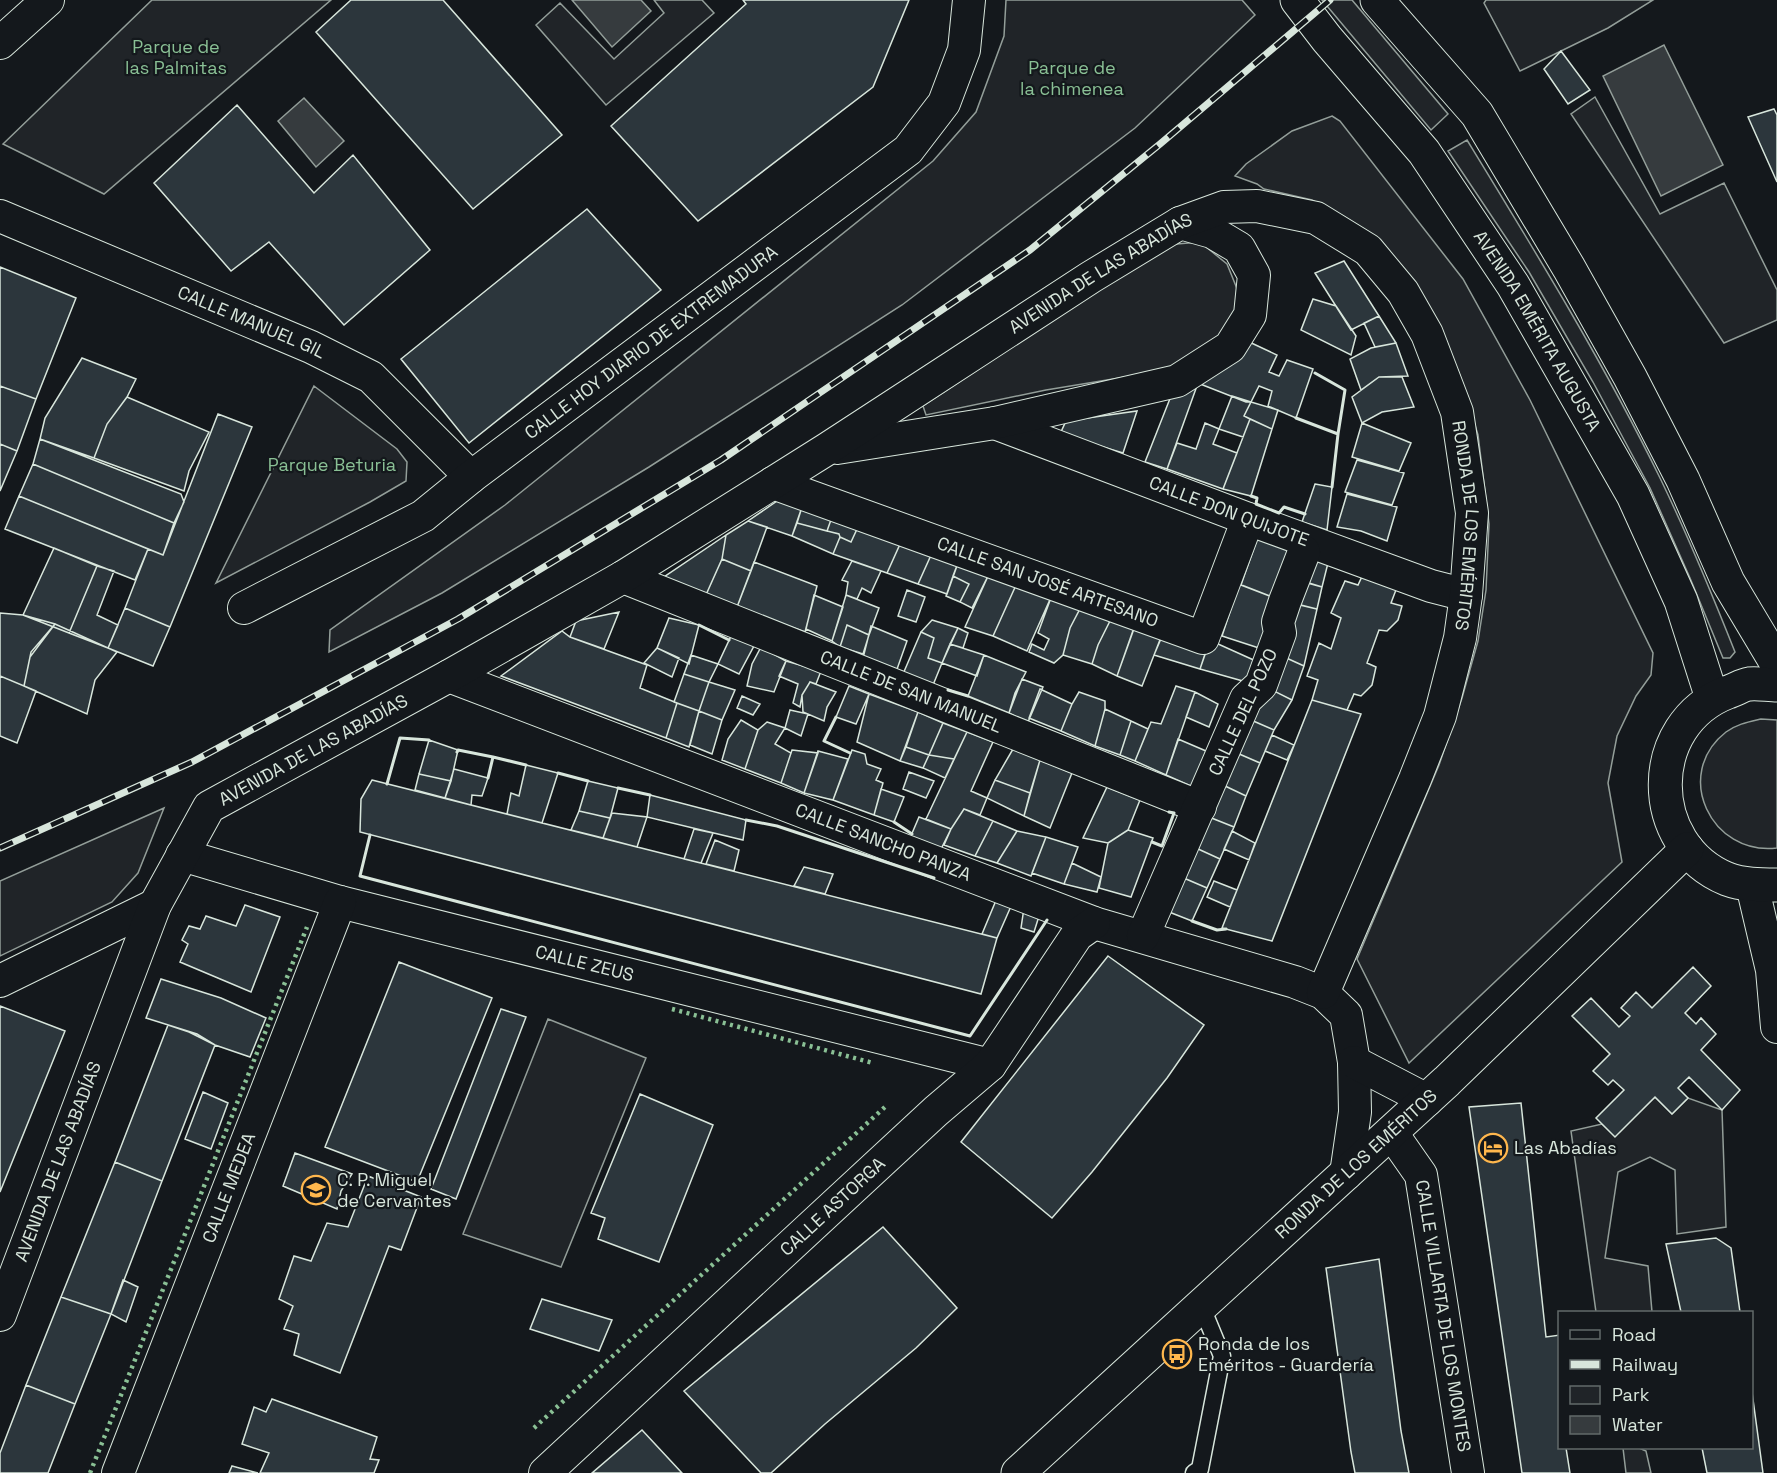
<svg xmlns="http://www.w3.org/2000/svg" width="1777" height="1473" viewBox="0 0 1777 1473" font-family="'Space Grotesk',sans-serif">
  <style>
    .green { fill: #202428; stroke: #939e99; stroke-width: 1.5 }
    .water { fill: #363b3e; stroke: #939e99; stroke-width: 1.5 }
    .building { fill: #2c363c; stroke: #d8e6dc; stroke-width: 1.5 }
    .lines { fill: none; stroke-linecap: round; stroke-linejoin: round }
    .lane-casing { stroke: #d8e6dc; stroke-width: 19 }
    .street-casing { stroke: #d8e6dc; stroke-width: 34 }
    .primary-casing { stroke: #d8e6dc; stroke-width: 35 }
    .lane { stroke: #14181c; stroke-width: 16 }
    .street { stroke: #14181c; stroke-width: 32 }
    .primary { stroke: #14181c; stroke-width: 33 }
    .rail-casing { stroke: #d8e6dc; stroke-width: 7 }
    .rail { stroke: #14181c; stroke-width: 4.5; stroke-dasharray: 14; stroke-linecap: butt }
    .hedge { stroke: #8ac095; stroke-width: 4.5; stroke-dasharray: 3 4.5; stroke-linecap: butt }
    .wall { stroke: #d8e6dc; stroke-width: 3 }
    .labels { text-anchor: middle; stroke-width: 4.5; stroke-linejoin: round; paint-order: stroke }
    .park-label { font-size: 18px; fill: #8ac095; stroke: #14181c }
    .street-label { font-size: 18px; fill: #d8e6dc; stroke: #14181c }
    .poi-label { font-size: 18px; fill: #d8e6dc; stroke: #14181c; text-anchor: start }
  </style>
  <rect width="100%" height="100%" fill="#14181c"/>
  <path class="green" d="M152 0H331L104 194 3 144Z
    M654 0H702L714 13 606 105 536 25 560 3 614 59 664 13Z
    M1006 0H1242L1255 15 1135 128 902 305 649 467 442 593 329 652 330 630 505 505 933 161 976 112 1004 36Z
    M1322 0H1352L1448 114 1431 130Z
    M1486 0H1653L1608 28 1520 71 1484 3Z
    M1595 97 1660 214 1724 183 1777 290V320L1724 343 1571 114Z
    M1332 116 1340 121 1463 279 1530 400 1653 653 1651 675 1636 696 1617 736 1608 783 1622 862 1409 1063 1357 959 1439 765 1462 698 1478 641 1486 590 1489 524 1478 435 1459 373 1437 324 1369 232 1343 216 1312 200 1264 189 1257 184 1235 176 1246 164 1292 131Z
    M1467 140C1535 251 1604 363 1661 480 1688 536 1712 594 1735 652L1730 658H1723L1690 578 1650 488 1593 382 1529 272 1448 151Z
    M1200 242 1227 264 1242 301 1219 343 1168 370 1046 390 926 415 923 406 1165 245Z
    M314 386 397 449 407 462 406 481 370 502 216 583Z
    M1761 719 1777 720V848C1711 856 1672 774 1726 732 1737 724 1748 722 1761 719Z
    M164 808 138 873 112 902 0 956V881Z
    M548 1019 646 1058 561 1267 463 1234Z
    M1655 1097 1672 1114 1688 1098 1722 1110 1726 1227 1677 1234 1675 1170 1650 1157 1618 1172 1605 1258 1648 1266 1652 1312H1596L1571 1131 1602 1124 1615 1136Z
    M1623 1448H1639L1646 1451 1651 1473H1626Z"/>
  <path class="water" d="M572 0H641L651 11 612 47Z
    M1664 45 1723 165 1661 196 1603 76Z
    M304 98 344 141 316 167 278 121Z"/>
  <path class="building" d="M351 0H443L562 135 473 209 316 32Z
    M743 0H909L873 87 698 221 611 126 746 4Z
    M1561 51 1590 90 1568 104 1544 69Z
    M237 105 314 193 353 155 430 250 344 325 269 242 231 271 154 183Z
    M1774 109 1777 115V182L1748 117Z
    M587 209 661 290 469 443 401 359Z
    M1344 261 1379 316 1351 330 1315 273Z
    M0 267 76 298 36 399 0 386Z
    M1313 299 1336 306 1356 336 1351 355 1301 330Z
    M1379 316 1396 343 1375 347 1364 323Z
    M1245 340 1277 355 1269 372 1279 376 1287 360 1313 369 1296 418 1268 406 1272 391 1259 386 1251 402H1246L1190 380Z
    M1396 343 1408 376 1379 377 1361 390 1350 359 1371 348Z
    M82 358 136 379 127 397 107 424 94 458 40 439 45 418Z
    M1379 377H1402L1414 407 1382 412 1362 423 1352 397Z
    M1198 383 1167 469 1145 462 1171 396Z
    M0 386 36 399 17 451 0 444Z
    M1232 396 1251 402 1244 416 1250 419 1243 437 1219 429Z
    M127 397 209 432 189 471 184 491 94 458 107 424Z
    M1251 402 1278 410 1272 429 1244 416Z
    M1137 411 1123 453 1060 434 1066 421Z
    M218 414 252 427 170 627 125 608 148 549 163 555Z
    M1250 419 1272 429 1251 496 1223 489Z
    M1205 423 1219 429 1213 444 1237 453 1223 489 1167 469 1177 443 1196 449Z
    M1362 423 1411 443 1399 471 1352 457Z
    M40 439 181 494 184 502 174 523 33 464Z
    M0 444 17 451 0 491Z
    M1357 460 1404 473 1392 505 1345 492Z
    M33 464 174 523 163 555 19 496Z
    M1315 484 1332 487 1327 530 1302 522Z
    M1347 494 1397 507 1387 541 1361 531 1337 527Z
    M19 496 148 549 135 580 5 529Z
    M780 499 802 507 792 536 748 521Z
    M802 507 832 517 827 531 797 523Z
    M832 517 858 527 851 542 840 537 839 534 827 531Z
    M748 521 767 527 751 571 722 559 726 535Z
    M797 523 839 534 840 537 833 554 792 536Z
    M858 527 901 542 887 573 833 554 840 537 851 542Z
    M726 535 722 559 705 597 664 577Z
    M1257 539 1298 552 1280 600 1241 585Z
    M901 542 932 553 918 584 887 573Z
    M54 548 97 566 69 633 23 615Z
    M1304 552 1328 563 1322 587 1296 579Z
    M932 553 958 563 947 594 918 584Z
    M722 559 751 571 737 607 705 597Z
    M852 561 881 571 871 593 862 588 857 599 846 595 848 582 842 580Z
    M754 562 817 586 805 632 737 607Z
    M958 563 989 574 972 608 960 602 969 584 953 576Z
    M97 566 114 571 97 615 118 625 108 648 69 633Z
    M1365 570 1399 582 1391 603 1402 606 1398 620 1387 631 1379 630 1367 663 1376 667 1372 685 1361 696 1354 694 1347 710 1312 700 1318 680 1307 676 1319 643 1331 649 1341 618 1331 613 1345 581 1358 585Z
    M989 574 1017 583 993 636 965 627Z
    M953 576 969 584 960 602 946 596Z
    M1293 579 1322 587 1317 609 1287 602Z
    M1017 583 1052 595 1027 651 993 636Z
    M1239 584 1280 600 1265 650 1222 636Z
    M907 590 925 597 916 622 898 616Z
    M814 595 843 607 832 641 806 629Z
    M846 595 879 608 869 635 847 625 840 647 832 641Z
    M1052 595 1082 605 1070 628 1063 655 1054 663 1029 652 1032 644 1044 650 1049 639 1038 633Z
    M1285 601 1317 609 1304 666 1282 656Z
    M1082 605 1112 617 1098 645 1092 664 1063 655 1070 628Z
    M125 608 170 627 153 666 108 648Z
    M619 612 604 649 570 637 576 621Z
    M0 613 23 615 55 624 31 652 24 686 0 676Z
    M1112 617 1135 626 1117 676 1092 664 1098 645Z
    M669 618 699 625 689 664 657 648Z
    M932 620 958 628 942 663 928 658 934 638 921 632Z
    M1136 622 1163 632 1142 686 1117 676Z
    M55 624 117 652 95 680 87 714 24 686 30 657Z
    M847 625 869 635 863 654 840 647Z
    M871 626 907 641 896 672 863 658Z
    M958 628 968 633 963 648 950 644Z
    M562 631 570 637 647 665 640 688 677 703 666 738 501 676Z
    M921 632 934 638 928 658 942 663 933 685 903 674Z
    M732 634 755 644 739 674 718 664Z
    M1163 634 1207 648 1200 669 1154 655Z
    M1209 643H1216L1258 662 1250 683 1200 669Z
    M950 644 984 655 977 676 942 663Z
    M761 647 786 661 774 692 747 686 752 664Z
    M657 648 679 658 672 677 644 663Z
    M691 655 718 664 709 682 684 674Z
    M984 655 1026 672 1015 693 1009 713 968 696Z
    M1282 656 1304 666 1292 700 1264 686Z
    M786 661 821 671 816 684 810 682 802 695 800 707 793 703 798 684 779 676Z
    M684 674 709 682 699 711 674 702Z
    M0 676 36 691 17 743 0 736Z
    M1022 679 1043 687 1028 722 1009 713Z
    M709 682 735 690 722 720 699 711Z
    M810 682 836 692 827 707 824 721 803 712 802 695Z
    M849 686 869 694 856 724 836 717Z
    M1176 686 1195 692 1166 775 1135 761 1151 722 1161 724Z
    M1264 686 1292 700 1274 730 1246 718Z
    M1040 689 1072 704 1061 731 1029 718Z
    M1079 692 1105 701V709L1095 746 1061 731 1072 704Z
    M1195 692 1218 704 1209 727 1186 717Z
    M869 694 918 712 900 761 857 742Z
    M742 696 760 704 753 715 737 708Z
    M1312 700 1361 714 1272 941 1222 928Z
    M677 703 699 711 689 747 666 738Z
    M1105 709 1131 721 1120 755 1095 746Z
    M790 710 808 714 801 736 785 728Z
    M699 711 722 720 712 754 690 745Z
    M918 712 943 723 929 755 906 747Z
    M741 720 758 730 745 769 722 760 728 739Z
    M1251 720 1274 730 1260 763 1237 753Z
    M1131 721 1148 729 1135 761 1120 755Z
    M767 722 785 728 775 744 791 753 781 783 745 769 758 730Z
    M943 723 967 732 954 759 929 755Z
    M967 732 993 742 971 791 987 798 980 815 964 809 951 829 926 819Z
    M1272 735 1294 745 1287 760 1265 751Z
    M1178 739 1206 751 1193 787 1166 775Z
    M429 740 458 750 451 781 419 774Z
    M906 747 929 755 923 768 900 761Z
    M1013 749 1040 760 1030 793 995 780Z
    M792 750 818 753 804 793 781 783Z
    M852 750 865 754 867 764 881 769 876 780 883 783 874 815 833 800Z
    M818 751 848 759 833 800 804 793Z
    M1237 753 1260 763 1246 796 1223 785Z
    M929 755 954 759 945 778 923 768Z
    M1040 760 1072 773 1050 828 1024 816Z
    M526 765 558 773 542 823 507 814 511 793 519 796Z
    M454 769 488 778 482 796 472 795 471 805 445 798Z
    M909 772 934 781 926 798 903 789Z
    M419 774 451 781 445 798 415 790Z
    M372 780 997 938 981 994 360 832 361 799Z
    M995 780 1030 793 1024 816 987 798Z
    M588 781 618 788 610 818 579 811Z
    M1223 785 1246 796 1234 827 1209 817Z
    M1107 787 1140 800 1128 830 1108 843 1083 838Z
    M881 789 904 797 894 822 874 815Z
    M650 795 746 820 743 840 647 817Z
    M964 809 993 821 975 856 944 845 951 829Z
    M579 811 610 818 603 838 571 830Z
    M612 813 647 817 637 847 603 838Z
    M919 817 951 829 941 849 910 838Z
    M1209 817 1234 827 1220 859 1196 848Z
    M993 821 1017 831 997 863 975 856Z
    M694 829 713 833 701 863 684 859Z
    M1128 830 1153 838 1131 897 1099 888 1108 843Z
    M1017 831 1046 837 1031 876 997 863Z
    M1232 831 1255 843 1249 860 1224 849Z
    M1046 837 1078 847 1064 884 1032 873Z
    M715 840 739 850 734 871 706 864Z
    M1196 848 1220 859 1207 888 1179 876Z
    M1072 863 1101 877 1097 892 1064 884Z
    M804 867 833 874 825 894 794 886Z
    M1179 876 1207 888 1192 921 1164 910Z
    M1214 881 1237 890 1230 907 1207 897Z
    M997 898 1012 904 997 938 982 934Z
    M245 905 280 917 251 992 180 962 188 944 182 940 189 926 200 929 206 916 236 926Z
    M1024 908 1040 913 1034 932 1021 928Z
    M1108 956 1204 1025 1167 1078 1092 1172 1052 1218 961 1142Z
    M399 962 492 998 417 1182 325 1147Z
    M1693 967 1711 986 1685 1013 1696 1024 1701 1018 1716 1034 1701 1050 1740 1090 1722 1110 1689 1077 1678 1088 1688 1098 1672 1114 1655 1097 1615 1137 1596 1118 1624 1090 1613 1080 1608 1085 1593 1071 1610 1054 1572 1016 1591 998 1619 1027 1630 1016 1621 1008 1636 992 1652 1008Z
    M161 979 221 998 266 1018 250 1057 215 1045 197 1034 146 1018Z
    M0 1006 65 1031 0 1192Z
    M501 1009 526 1017 456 1199 431 1189Z
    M168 1025 189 1032 215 1045 162 1181 115 1162Z
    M203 1092 228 1103 211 1149 185 1139Z
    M640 1094 713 1125 659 1262 598 1239 605 1218 591 1213Z
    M1521 1103 1546 1337 1560 1335V1448H1566L1570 1473H1522L1469 1107Z
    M295 1153 352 1174 341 1191 337 1209 283 1186Z
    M115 1162 162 1181 111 1314 61 1297Z
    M368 1176 421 1197 401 1250 389 1246 340 1373 294 1355 299 1334 284 1329 293 1306 279 1299 294 1256 311 1261 327 1223 348 1227Z
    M883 1227 957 1308 916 1348 825 1424 771 1473H761L684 1391Z
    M1716 1238 1731 1248 1740 1312H1681L1666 1244Z
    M1379 1259 1401 1431 1409 1473H1355L1351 1452 1326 1268Z
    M123 1280 138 1287 126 1322 111 1314Z
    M61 1297 111 1314 75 1404 26 1385Z
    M542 1299 612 1320 599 1351 530 1329Z
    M26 1385 75 1404 48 1473H0V1453Z
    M1752 1392 1763 1473H1707L1702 1448H1752Z
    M272 1399 377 1437 370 1459 379 1460 374 1473H260L269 1453 242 1444 254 1407 266 1412Z
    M642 1430 682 1473H592Z
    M232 1466 258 1473H229Z"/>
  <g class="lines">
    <g class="lane-casing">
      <path id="lane" d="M1194 1473 1200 1469 1222 1356 1201 1305"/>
    </g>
    <g class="street-casing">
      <g id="street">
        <path d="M0 43 48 0"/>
        <path id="s1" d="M0 216 311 347 371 377 471 477"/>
        <path id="s2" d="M995 423 1248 519 1431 586 1466 595"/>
        <path d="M837 448 995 423 1177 381 1230 347 1250 315 1254 275 1239 248 1212 232 1180 223"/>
        <path id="s3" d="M773 483 1203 638 1248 519"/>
        <path id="s4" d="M623 577 1200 807"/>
        <path id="s5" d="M244 608 423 516 471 477 908 150 944 103 964 50 969 0"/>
        <path id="s6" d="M449 676 1094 923 1295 982 1323 993 1346 1015 1354 1062 1355 1112 1346 1174"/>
        <path id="s7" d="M182 855 340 902 990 1065"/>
        <path d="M1752 885 1772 970 1777 1027"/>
        <path d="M1143 936 1246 699 1261 685 1280 633 1278 622 1285 601 1304 552"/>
        <path d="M0 981 155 905"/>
        <path d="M1354 1062 1427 1100"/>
        <path id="s8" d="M1391 1132 1421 1175 1468 1473"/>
        <path id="s9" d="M0 1315 155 905 209 807 449 676 623 577 827 449 1091 277 1180 223 1224 207 1257 206 1316 218 1368 250 1403 292 1427 334 1457 412 1472 513 1466 595 1460 638 1440 716 1415 779 1323 993"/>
        <path id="s10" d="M118 1473 340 902"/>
        <path id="s11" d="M545 1473 936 1111 990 1065 1077 935 1094 923"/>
      </g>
    </g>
    <g class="primary-casing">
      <g id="primary">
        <path id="s12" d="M1297 0 1327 39 1424 152 1513 285 1633 495 1681 601 1712 698"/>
        <path d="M1377 0 1477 114 1569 268 1630 377 1683 480 1728 582 1777 664"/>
        <path d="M1777 685C1768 685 1758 683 1749 684 1742 685 1735 690 1728 692 1644 724 1645 845 1727 879 1743 885 1760 885 1777 885"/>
        <path id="s13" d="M1018 1473 1447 1081 1687 849"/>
      </g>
    </g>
    <use href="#lane" class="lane"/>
    <use href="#street" class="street"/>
    <use href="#primary" class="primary"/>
    <g class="rail-casing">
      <path id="rail" d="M0 848 192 762 458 619 721 460 1030 250 1160 144 1330 0"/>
    </g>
    <use href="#rail" class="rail"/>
    <path class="hedge" d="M672 1009 873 1063
      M534 1428 886 1106
      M90 1473 307 927"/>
    <path class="wall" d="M1296 418 1338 434 1345 390 1315 373
      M1332 487 1338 434
      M1251 496 1257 498 1256 504 1279 513 1284 507 1305 514
      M699 625 729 640
      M948 690 968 696
      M836 717 824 741 850 753
      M457 752 458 750 493 757
      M558 773 588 781
      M488 778 493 757 526 765
      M387 784 400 738 429 740
      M618 788 650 795
      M746 820 777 826 934 878
      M894 822 912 834
      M370 835 360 876 970 1036 1047 920
      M1152 842 1162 846 1174 813 1169 812
      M1192 921 1217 930 1226 929"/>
  </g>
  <defs>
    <g id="hotel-ring" transform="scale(1.5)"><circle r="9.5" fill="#14181c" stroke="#ffb74d" stroke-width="1.5"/><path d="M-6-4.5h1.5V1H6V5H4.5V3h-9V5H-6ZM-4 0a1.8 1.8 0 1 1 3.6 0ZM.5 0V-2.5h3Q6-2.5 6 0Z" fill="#ffb74d"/></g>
    <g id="school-ring" transform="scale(1.5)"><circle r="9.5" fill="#14181c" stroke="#ffb74d" stroke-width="1.5"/><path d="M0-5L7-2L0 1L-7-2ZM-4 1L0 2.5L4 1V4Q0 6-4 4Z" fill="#ffb74d"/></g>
    <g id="bus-ring" transform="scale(1.5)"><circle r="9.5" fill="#14181c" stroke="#ffb74d" stroke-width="1.5"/><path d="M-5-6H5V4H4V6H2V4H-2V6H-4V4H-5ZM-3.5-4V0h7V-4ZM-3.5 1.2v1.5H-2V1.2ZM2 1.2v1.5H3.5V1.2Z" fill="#ffb74d"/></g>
  </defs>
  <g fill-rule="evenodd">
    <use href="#hotel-ring" x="1493" y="1148"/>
    <use href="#school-ring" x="316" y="1190"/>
    <use href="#bus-ring" x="1177" y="1354"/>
  </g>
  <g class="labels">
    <g class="park-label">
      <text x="176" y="53">Parque de<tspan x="176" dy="21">las Palmitas</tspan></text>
      <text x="1072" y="74">Parque de<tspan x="1072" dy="21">la chimenea</tspan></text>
      <text x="332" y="471">Parque Beturia</text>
    </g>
    <g class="street-label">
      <text dy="6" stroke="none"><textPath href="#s9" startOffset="1590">AVENIDA DE LAS ABADÍAS</textPath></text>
      <text dy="6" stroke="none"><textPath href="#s1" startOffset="273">CALLE MANUEL GIL</textPath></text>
      <text dy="6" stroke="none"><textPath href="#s12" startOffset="410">AVENIDA EMÉRITA AUGUSTA</textPath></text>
      <text dy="6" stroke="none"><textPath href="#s5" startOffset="488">CALLE HOY DIARIO DE EXTREMADURA</textPath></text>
      <text dy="6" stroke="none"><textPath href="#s2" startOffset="250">CALLE DON QUIJOTE</textPath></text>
      <text dy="6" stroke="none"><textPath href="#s9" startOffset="2186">RONDA DE LOS EMÉRITOS</textPath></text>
      <text dy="6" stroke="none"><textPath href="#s3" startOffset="292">CALLE SAN JOSÉ ARTESANO</textPath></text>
      <text dy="6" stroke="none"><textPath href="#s4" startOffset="310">CALLE DE SAN MANUEL</textPath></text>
      <text transform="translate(1243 712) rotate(-65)" y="6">CALLE DEL POZO</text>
      <text dy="6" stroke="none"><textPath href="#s9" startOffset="669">AVENIDA DE LAS ABADÍAS</textPath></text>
      <text dy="6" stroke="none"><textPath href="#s6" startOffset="465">CALLE SANCHO PANZA</textPath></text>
      <text dy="6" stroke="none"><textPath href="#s7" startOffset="417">CALLE ZEUS</textPath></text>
      <text dy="6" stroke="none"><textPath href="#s9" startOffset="164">AVENIDA DE LAS ABADÍAS</textPath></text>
      <text dy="6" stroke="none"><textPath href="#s13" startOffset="458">RONDA DE LOS EMÉRITOS</textPath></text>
      <text dy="6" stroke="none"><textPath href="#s10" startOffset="306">CALLE MEDEA</textPath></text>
      <text dy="6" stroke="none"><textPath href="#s11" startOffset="392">CALLE ASTORGA</textPath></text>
      <text dy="6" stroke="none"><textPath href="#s8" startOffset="195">CALLE VILLARTA DE LOS MONTES</textPath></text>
    </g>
    <g class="poi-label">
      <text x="1514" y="1154">Las Abadías</text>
      <text x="337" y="1186">C. P. Miguel<tspan x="337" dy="21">de Cervantes</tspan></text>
      <text x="1198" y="1350">Ronda de los<tspan x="1198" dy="21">Eméritos - Guardería</tspan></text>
    </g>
  </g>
  <rect x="1558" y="1311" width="195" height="138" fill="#14181c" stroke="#626a69" stroke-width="1.5"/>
  <rect x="1570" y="1330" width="30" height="9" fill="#14181c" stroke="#626a69" stroke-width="1.5"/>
  <text x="1612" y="1341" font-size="18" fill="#d8e6dc">Road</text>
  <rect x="1570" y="1360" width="30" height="9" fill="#d8e6dc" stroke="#626a69" stroke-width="1.5"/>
  <text x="1612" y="1371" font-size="18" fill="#d8e6dc">Railway</text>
  <rect x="1570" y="1386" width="30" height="18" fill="#202428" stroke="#626a69" stroke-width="1.5"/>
  <text x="1612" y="1401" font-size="18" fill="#d8e6dc">Park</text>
  <rect x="1570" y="1416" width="30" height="18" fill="#363b3e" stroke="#626a69" stroke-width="1.5"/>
  <text x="1612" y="1431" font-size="18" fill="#d8e6dc">Water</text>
</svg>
